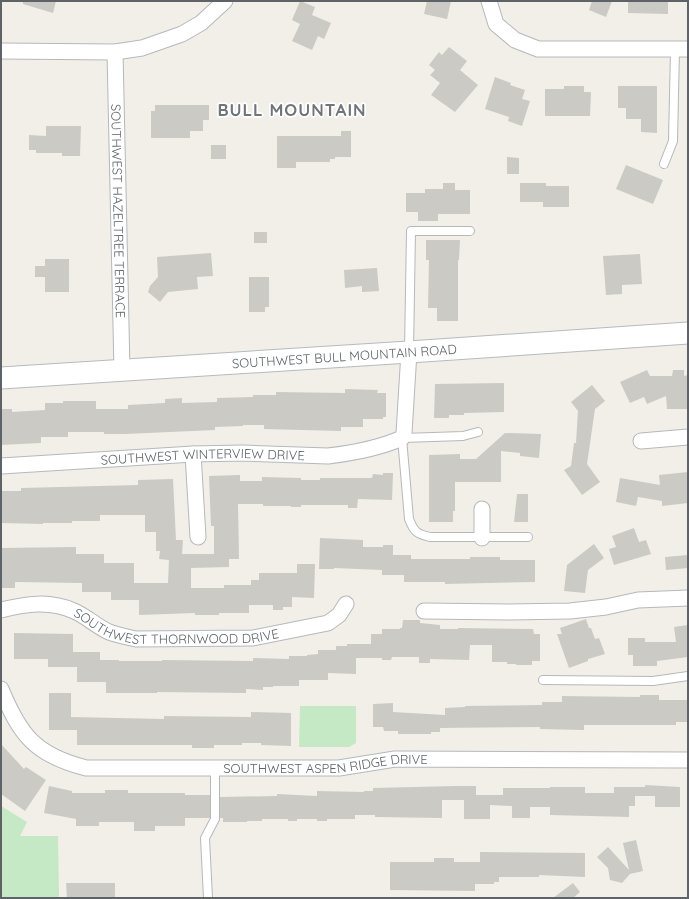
<svg xmlns="http://www.w3.org/2000/svg" width="689" height="899" viewBox="0 0 689 899" font-family="Quicksand,sans-serif">
  <style>
    .green { fill: #c5e8c5 }
    .building { fill: #cccac5 }
    .lines { fill: none; stroke-linecap: round; stroke-linejoin: round }
    .service-casing { stroke: #b5b8bc; stroke-width: 10 }
    .minor-casing { stroke: #b5b8bc; stroke-width: 17 }
    .secondary-casing { stroke: #b6babf; stroke-width: 23 }
    .service { stroke: #fff; stroke-width: 8 }
    .minor { stroke: #fff; stroke-width: 15 }
    .secondary { stroke: #fff; stroke-width: 21 }
    .labels { text-anchor: middle; stroke-width: 3.5; stroke-linejoin: round; paint-order: stroke }
    .street-label { font-size: 13px; fill: #5f6368; stroke: #fff }
    .district-label { font-size: 17px; font-weight: bold; letter-spacing: 1px; fill: #70757a; stroke: #fff }
  </style>
  <rect width="100%" height="100%" fill="#f1efe8"/>
  <path class="green" d="M300 706H356V743L349 747H299Z
    M1 806 27 822 20 836H58L59 898H1Z"/>
  <path class="building" d="M23 1H56L53 13 23 4Z
    M300 1 315 7 312 15 331 23 324 39 318 36 312 50 292 41 300 24 292 20Z
    M427 1H451L447 19 424 14Z
    M592 1H612L606 17 589 10Z
    M628 1H668V14L628 13Z
    M449 47 467 61 460 70 478 85 455 112 431 95 440 83 430 75 435 70 429 65 439 52 442 55Z
    M495 77 511 83 510 85 525 90 522 99 530 101 522 126 508 121 509 117 485 109Z
    M564 86H584V92H591L590 116H545V89H564Z
    M618 86H657V133L641 132V119H626V108H618Z
    M155 105H209V120H203V131H190V138H151V111H155Z
    M46 126H81L80 156H62V153H36V150H29V135L46 136Z
    M341 131H351V157H335V159H330V162H296V168H277V136H341Z
    M211 145H226V159H211Z
    M507 157 519 158V174H507Z
    M626 165 663 180 653 204 616 189Z
    M443 183H455V190H470V214H438V221H418V212H406V193H425V189H443Z
    M520 183H546V186H569V207H543V202H520Z
    M254 232H267V243H254Z
    M426 240H460L459 260H458V321H437V308H428L429 260H426Z
    M211 253 213 276 197 277 198 289 168 292 160 302 148 292 150 286 158 277 157 257Z
    M640 254 642 284 622 285V294L606 295 603 256Z
    M45 259H69V292H45V277H35V266H45Z
    M377 268 379 291 362 292V286L345 288 344 270Z
    M249 277H269V307H265V312H249Z
    M647 370 650 376H672L673 370H684V376L688 375V409H667L666 396 647 404 644 397 630 403 620 382Z
    M504 383V412L464 413V415H449V418H434L435 384Z
    M592 385 605 401 595 409 587 464 600 482 582 495 564 470 571 466 574 443H576L578 411 571 402Z
    M345 389 378 390 377 393H386V417H383V419H363V427H341V431L264 429V425H243V426L215 427V430L125 434H104V432H68V437H41V443L1 445V409H12V412L45 410V403H63V401H96V409H128V405L165 403V399L182 398V403L217 402V398L253 397V395H276V392L345 393Z
    M505 433 541 434 539 458 520 456V453L501 451V482H455V511H453V522H429V455L460 454V459H476Z
    M688 472V503L662 506V501L638 497 636 506 616 502 620 478 660 485 659 475Z
    M383 473H393L392 500 358 499 357 508H348V505H301V507H291V506H263V504H238L239 559H229V567L191 568V588H224V585H251V580H259V573H297V564H315L314 598 292 597V607H283V610H273V605H249V613H219V615H195V613L139 615V600H111V592H82V583L15 582V588H1V548L76 547V554H104V563H134V583H168L169 560 159 559 160 551H156V532H145V515H100V521H72V523H43V524L1 523V491H21V488L138 485V480L173 479 176 540H183L182 554H214V526H211L209 476 240 475V481H262V477L301 478V480H320V478H372L373 474 383 475Z
    M517 494H528V522H514Z
    M634 528 639 542 646 540 651 554 614 565 609 549 616 547 612 536Z
    M320 538 363 540V547H383V545H393V555H411V559H470V557H500V560H535V582L445 584V582H404V575H382V570L334 568V569H319Z
    M594 544 604 558 588 570 585 593 564 591 567 565Z
    M688 555V568L666 570 665 557Z
    M586 619 589 628H591L595 639 599 638 605 654 588 659V661L569 668 557 634H562L560 628Z
    M403 620H420V623L440 625V629H458V628L533 629 534 634H540V661H532V665H516V664H507V662H492V645H470L469 660 430 659V663H419V657H392L391 660H382V658H356V674L328 673V680H299V686H273V687H263V690L246 689V693L157 692V693H106V682H77V667H48V659H14V633L73 634V652H100V660H119V661H162V660L253 661V658L289 659V656H307V655L318 654V650H336V646H347V644H371V634H382V629H400V628H402Z
    M688 625V657L657 661V666H633V655H628V638H645V642H676L674 627Z
    M49 693H71V717L164 719V716L251 717V712L291 713V746L261 745V743H242V745H214V748H192V745H77V730H49Z
    M640 695H659V700H688V722H676V725H584V730L540 729V727L440 728V732H431V734H398V731H384L383 727H373V704L393 703V712L445 715V708L465 707V706L542 705V702H562V696L640 697Z
    M1 744 24 769 26 767 46 780 25 811 1 794Z
    M645 785 680 787V807H655V796H635V806H629V817L550 815V807H530V818H512V806L490 805V819H464V800H442V818L375 817V815H355V819H327V821H317V819H297V821H288V819H262V821H247V822H223V818H220V797L277 796V794L317 796V791L364 792V791H373V788L456 786H476V795H503V788H550V787H585V793H614V787H645Z
    M49 786 72 791V793H105V790H128V793H185V795H210V818H185V826H155V831H134V822H99V826H76V819L44 813Z
    M636 840 643 871 630 874 622 883 610 880 608 868 597 857 608 847 629 870 623 843Z
    M480 852 585 853V877L539 875V877H499V882H494V884H475V891L390 890V862H434V858H454V862H480Z
    M66 883H115V898H67Z
    M573 883 580 892 573 898H553Z"/>
  <g class="lines">
    <g class="service-casing">
      <path id="service" d="M664 164 673 141 675 49
        M409 351 411 231H470
        M478 432 463 436 402 438 409 519C414 532 417 534 430 537H528
        M543 680 653 681 688 676
        M208 898 205 838 215 819V769"/>
    </g>
    <g class="minor-casing">
      <g id="minor">
        <path d="M489 1 496 24 515 40 538 49H688"/>
        <path d="M1 51 115 52 142 48 182 34 201 23 225 1"/>
        <path id="s1" d="M115 52 122 371"/>
        <path d="M641 441 688 437"/>
        <path d="M193 454 198 537"/>
        <path id="s2" d="M1 466 193 454 242 453 328 456C353 453 380 448 402 438L404 433 409 352"/>
        <path d="M482 538V509"/>
        <path id="s3" d="M1 610C26 604 49 600 74 611 86 616 96 626 109 632 117 635 127 637 136 639L253 638 328 623 339 615 346 604"/>
        <path d="M424 611 509 612 570 611 606 607 638 600 688 598"/>
        <path id="s4" d="M1 689C20 735 35 755 86 768H339L395 759 688 760"/>
      </g>
    </g>
    <g class="secondary-casing">
      <g id="secondary">
        <path id="s5" d="M1 378 409 352 688 333"/>
      </g>
    </g>
    <use href="#service" class="service"/>
    <use href="#minor" class="minor"/>
    <use href="#secondary" class="secondary"/>
  </g>
  <g class="labels">
    <g class="street-label">
      <text dy="5" stroke="none"><textPath href="#s1" startOffset="159">SOUTHWEST HAZELTREE TERRACE</textPath></text>
      <text dy="5" stroke="none"><textPath href="#s5" startOffset="344">SOUTHWEST BULL MOUNTAIN ROAD</textPath></text>
      <text dy="5" stroke="none"><textPath href="#s2" startOffset="202">SOUTHWEST WINTERVIEW DRIVE</textPath></text>
      <text dy="5" stroke="none"><textPath href="#s3" startOffset="181">SOUTHWEST THORNWOOD DRIVE</textPath></text>
      <text dy="5" stroke="none"><textPath href="#s4" startOffset="362">SOUTHWEST ASPEN RIDGE DRIVE</textPath></text>
    </g>
    <g class="district-label">
      <text x="292" y="116">BULL MOUNTAIN</text>
    </g>
  </g>
  <rect width="689" height="899" fill="none" stroke="#5f6368" stroke-width="4"/>
</svg>
